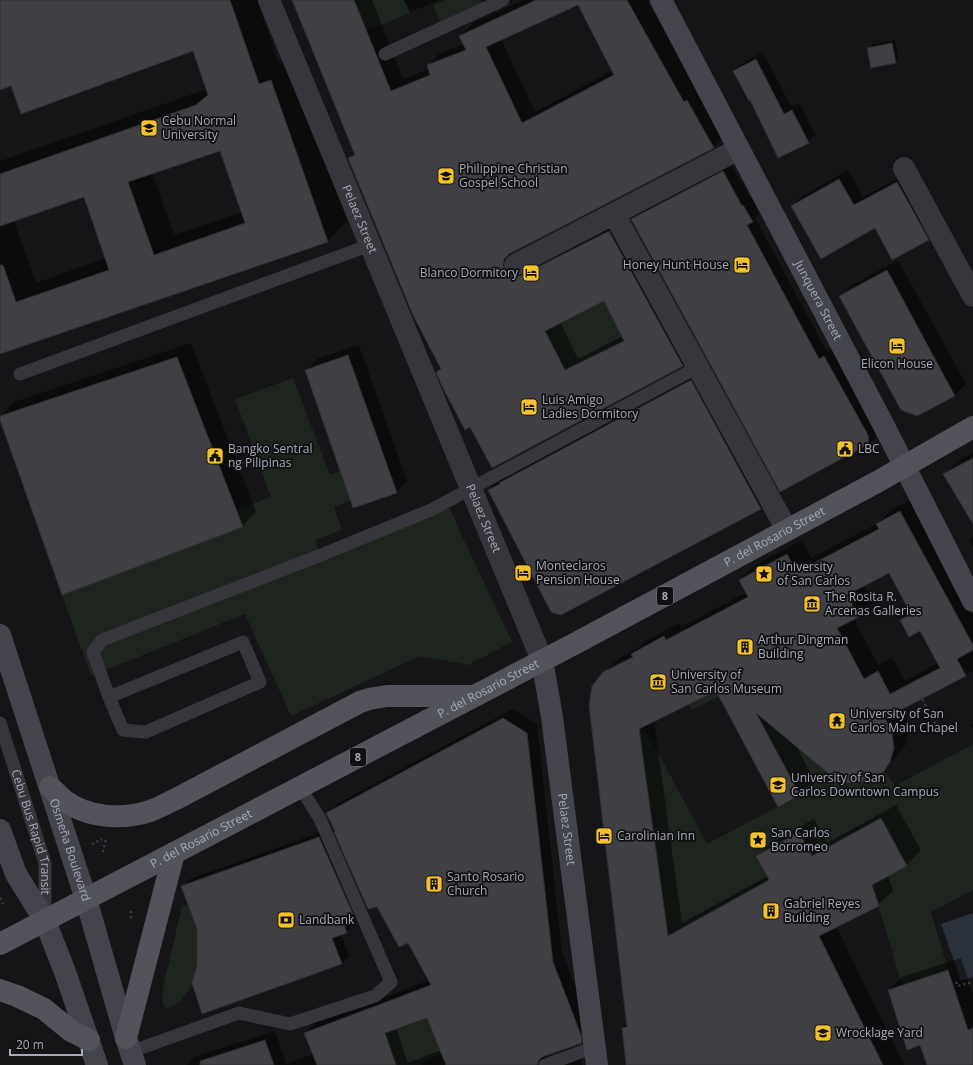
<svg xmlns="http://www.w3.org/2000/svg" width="973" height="1065" viewBox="0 0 973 1065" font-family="'Open Sans',sans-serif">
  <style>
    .green { fill: #1d251e }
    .water { fill: #2b323b }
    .shadow { fill: #0007; fill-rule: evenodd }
    .building { fill: #3f3f44; stroke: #2f2f33; fill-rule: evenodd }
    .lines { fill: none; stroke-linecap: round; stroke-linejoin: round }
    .path { stroke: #3c3d43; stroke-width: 2.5; stroke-dasharray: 2 3; stroke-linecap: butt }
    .lane { stroke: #36363c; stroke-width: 13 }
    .street { stroke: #36363c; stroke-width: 22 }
    .secondary { stroke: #44454c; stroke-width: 22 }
    .primary { stroke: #52535b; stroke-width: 22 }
    .labels { text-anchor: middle; stroke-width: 3.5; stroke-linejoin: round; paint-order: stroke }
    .shield { fill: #101012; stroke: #797c86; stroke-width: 1 }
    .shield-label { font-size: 11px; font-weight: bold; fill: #a6aab7 }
    .poi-label { font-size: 12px; fill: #a6aab7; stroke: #101012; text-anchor: start }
    .street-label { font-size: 12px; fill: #a6aab7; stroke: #101012 }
  </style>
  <rect width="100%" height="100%" fill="#151517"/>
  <path class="green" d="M354 0H404L410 13 366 31Z
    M445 0H480L482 3 440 22 433 5Z
    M601 295 624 340 549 378 538 358 555 349 542 325Z
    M293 378 330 475 340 471 351 500 334 507 342 530 315 540 320 555 447 502 463 538 512 642 468 665 420 656 291 716 245 614 91 676 62 595 242 527 236 510 271 497 235 399Z
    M739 658 834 778C855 786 866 784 884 771L895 786 973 744V890L931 912 948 970 902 985 872 885 907 865 881 819 812 856 799 833 756 856 769 880 668 936 639 729 648 734 707 844 800 795 741 685 692 710 681 687Z
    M188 905C191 912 194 920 196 928 198 936 198 958 197 966 196 981 182 1008 165 1008L162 1000 163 988 182 906Z
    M430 1017 442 1054 421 1063 422 1065H396L385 1034Z"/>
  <path class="water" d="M973 913V977L961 981 941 924Z"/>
  <path class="shadow" d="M0 0H257L279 64 291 60 347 221 328 241 0 354V161L207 89 194 50 11 84 0 88ZM220 150 242 212 174 235 152 173ZM84 196 106 258 36 283 14 221Z
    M293 0H372L403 79 429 69 428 66 440 53 464 44 460 36 473 23 523 0H647L697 90 726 135 713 147 515 251 516 258 622 219 695 353 682 365 471 426 441 369 349 158 355 153ZM578 3 613 70 535 112 501 39ZM604 300 623 336 578 359 560 322Z
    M405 0H440L410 12Z
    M895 40 899 59 896 62 869 48 872 45Z
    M763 52 791 107 800 103 815 135 808 142 751 99 734 71 742 64Z
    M731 164 750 198H751L760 213 755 218 827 352 832 349 876 427V436L868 444 632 219 640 211Z
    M848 170 863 197 907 174 937 230 928 239 792 206 801 197Z
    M898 260 966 384 955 395 917 415 840 297 851 286Z
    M191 343 256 512 242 526 0 417 14 402Z
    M359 345 407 481 396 492 306 370 317 359Z
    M701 371 770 498 760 508 561 614 489 490 499 480Z
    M973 453V523L944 475 959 460Z
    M915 497 973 604V671L902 708 907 718 908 733 905 746 898 755 883 770 795 744 814 780 800 794 717 690 654 721 682 923 768 876 757 857 772 842 814 819 827 843 896 805 921 850 907 865 888 875 893 891 878 905 836 926 904 1065H627L623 1028 628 1023 604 673 619 658 638 648 647 640 679 623 681 627 747 592 740 580 755 565 802 540 811 558 878 523 892 509ZM890 572 911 611 901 621 920 629 938 663 905 681 892 657 878 665 854 619 859 616 873 602 864 585Z
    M973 537V547L969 541Z
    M513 709 537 724 562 952 590 1025 591 1033 581 1042 547 1055V1057L550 1062 581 1055 582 1065H187L194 1057 275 1031 286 1064 314 1054 305 1033 315 1023 430 980 408 941 336 832 327 814 337 804ZM428 1017 441 1050 408 1063 396 1028Z
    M973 723V729L971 725Z
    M327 830 360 905 351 913 354 924 347 932 341 934 349 956 341 964 198 967V929L182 887 190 879Z
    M961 958 973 994V1065H928L921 1044 889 990 902 977Z"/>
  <path class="building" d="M0 0H230L259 84 271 80 328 242 0 354V265H3L16 302 109 270 84 197 0 226V174L196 105 208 95 193 51 21 114 11 86 0 90ZM220 151 245 223 154 255 128 182Z
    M292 0H354L391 91 430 75 427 65 466 50 459 36 536 0H627L684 102 687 100 714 148 509 254 504 259 503 265 504 271 508 275 514 277 520 276 609 231 683 366 492 468 470 427 465 430 442 386 436 372 441 369 413 315 348 158 355 155ZM578 5 614 75 522 123 486 47ZM604 301 624 341 565 370 545 331Z
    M892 43 896 63 871 68 867 48Z
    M756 59 784 114 792 110 809 143 778 158 750 100 749 101 733 71Z
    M723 171 742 206 743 205 753 222 747 225 819 359 824 356 868 435 869 444 780 492 631 219Z
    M839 179 854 205 897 182 929 240 892 260 875 228 821 259 791 206Z
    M887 270 955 396 917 416 901 410 839 296Z
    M348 355 397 493 353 508 305 370Z
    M177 357 243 527 62 595 0 420V416Z
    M691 380 761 509 561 615 551 612 488 490 500 484 499 483Z
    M973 458V524L943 474Z
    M900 511 973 645V650L957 659 966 676 885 718 892 733 894 748 890 762 884 771 873 780 856 784 845 782 834 778 756 713 800 795 778 807 716 691 639 729 668 936 769 880 756 856 799 832 812 856 881 818 907 866 872 885 879 906 819 936 883 1065H626L622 1028 627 1027 589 705 592 686 603 672 633 657 631 654 664 636 666 640 748 597 739 580 787 554 797 572 879 529 876 524ZM889 573 911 614 900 620 909 637 920 631 940 668 890 694 878 671 864 679 837 628 859 617 847 595Z
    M503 718 527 733 553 962 581 1035 582 1043 542 1057 539 1060 537 1065H446L427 1018 385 1033 396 1065H317L304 1033 431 985 408 943 399 947 377 907 368 909 334 832 335 831 326 813Z
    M319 837 353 914 342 917 347 933 332 938 342 964 202 1014 192 983 197 966V929L181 886Z
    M948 970 968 1030 973 1028V1065H927L920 1045 907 1050 888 990Z
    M265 1040 274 1065H200V1061Z"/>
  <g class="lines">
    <path class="path" d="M913 682 938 729
      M92 844 102 839
      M103 852 106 839
      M0 898 3 904
      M131 911V918
      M956 982 958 986 973 982"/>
    <g class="lane">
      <path d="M385 54 503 0"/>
      <path d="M20 374 370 245"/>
      <path d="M109 697 243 642 260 682 146 732 123 730 109 697 93 652 102 640 321 555 431 510 698 367"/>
      <path id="s1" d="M0 723 45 863V916"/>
      <path d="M130 1052 239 1013 290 1024 375 996 391 982 320 819 300 787"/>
      <path d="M545 1065 595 1047"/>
    </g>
    <g class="street">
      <path id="s2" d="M269 0 542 660"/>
      <path d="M904 168 973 296"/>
      <path d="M614 214 787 530"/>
      <path d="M515 265 739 149"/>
    </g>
    <g class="secondary">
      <path id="s3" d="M661 0 883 424 973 601"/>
      <path id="s4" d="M0 635 86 899 126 1038 135 1065"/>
      <path id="s5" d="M542 660 552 717 597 1065"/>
      <path d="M0 830 16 874 45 921 65 972 97 1065"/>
    </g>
    <g class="primary">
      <path d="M50 787C55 791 59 796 64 800 87 818 123 820 150 811 159 808 167 803 176 799L360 702 369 699 387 696H472"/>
      <path id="s6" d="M0 944 576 643 877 482 973 427"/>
      <path d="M0 990 17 996 44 1009 71 1031 89 1040"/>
      <path d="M126 1038 174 853"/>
    </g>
  </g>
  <defs>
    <g id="university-square" transform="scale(0.9)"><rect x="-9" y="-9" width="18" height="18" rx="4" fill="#f5c22e" stroke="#101012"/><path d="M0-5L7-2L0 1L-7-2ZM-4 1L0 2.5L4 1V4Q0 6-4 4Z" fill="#111"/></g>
    <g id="school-square" transform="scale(0.9)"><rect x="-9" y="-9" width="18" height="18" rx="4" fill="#f5c22e" stroke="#101012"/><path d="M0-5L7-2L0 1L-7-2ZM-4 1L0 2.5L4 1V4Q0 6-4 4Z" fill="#111"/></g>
    <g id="hotel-square" transform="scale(0.9)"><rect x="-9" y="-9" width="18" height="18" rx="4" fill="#f5c22e" stroke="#101012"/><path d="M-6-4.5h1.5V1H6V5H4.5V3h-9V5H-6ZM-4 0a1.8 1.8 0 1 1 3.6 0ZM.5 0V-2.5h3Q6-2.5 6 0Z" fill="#111"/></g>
    <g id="civic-square" transform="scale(0.9)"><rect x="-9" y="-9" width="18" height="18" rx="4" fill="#f5c22e" stroke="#101012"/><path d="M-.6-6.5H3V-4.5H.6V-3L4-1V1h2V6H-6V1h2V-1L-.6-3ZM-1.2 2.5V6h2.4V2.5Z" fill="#111"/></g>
    <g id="sight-square" transform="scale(0.9)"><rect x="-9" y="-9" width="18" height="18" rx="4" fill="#f5c22e" stroke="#101012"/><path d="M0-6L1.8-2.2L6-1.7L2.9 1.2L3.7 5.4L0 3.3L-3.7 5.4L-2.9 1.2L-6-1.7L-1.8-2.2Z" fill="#111"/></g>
    <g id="museum-square" transform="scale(0.9)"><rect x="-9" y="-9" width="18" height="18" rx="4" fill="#f5c22e" stroke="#101012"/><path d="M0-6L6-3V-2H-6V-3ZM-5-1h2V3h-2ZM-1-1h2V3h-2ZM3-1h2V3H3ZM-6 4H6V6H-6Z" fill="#111"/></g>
    <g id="building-square" transform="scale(0.9)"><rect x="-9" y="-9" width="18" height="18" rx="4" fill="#f5c22e" stroke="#101012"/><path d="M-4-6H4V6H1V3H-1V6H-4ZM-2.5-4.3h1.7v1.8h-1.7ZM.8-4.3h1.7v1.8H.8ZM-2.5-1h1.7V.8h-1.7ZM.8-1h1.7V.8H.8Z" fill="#111"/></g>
    <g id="temple-square" transform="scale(0.9)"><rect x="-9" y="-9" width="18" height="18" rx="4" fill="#f5c22e" stroke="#101012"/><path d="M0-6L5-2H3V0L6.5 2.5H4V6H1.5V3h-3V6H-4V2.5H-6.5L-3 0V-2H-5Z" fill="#111"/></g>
    <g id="bank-square" transform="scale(0.9)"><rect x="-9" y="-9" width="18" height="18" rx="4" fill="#f5c22e" stroke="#101012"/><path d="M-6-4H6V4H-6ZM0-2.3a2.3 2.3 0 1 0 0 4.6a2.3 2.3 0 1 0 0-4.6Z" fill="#111"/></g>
  </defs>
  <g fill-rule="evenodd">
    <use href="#university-square" x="149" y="128"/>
    <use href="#school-square" x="446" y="176"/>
    <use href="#hotel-square" x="742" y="265"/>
    <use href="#hotel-square" x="531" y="273"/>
    <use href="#hotel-square" x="897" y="346"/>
    <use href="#hotel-square" x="529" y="407"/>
    <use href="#civic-square" x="845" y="449"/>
    <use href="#civic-square" x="215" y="456"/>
    <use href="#hotel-square" x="523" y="573"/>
    <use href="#sight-square" x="764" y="574"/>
    <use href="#museum-square" x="812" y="604"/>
    <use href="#building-square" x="745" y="647"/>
    <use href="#museum-square" x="658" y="682"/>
    <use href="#temple-square" x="837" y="721"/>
    <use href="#university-square" x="778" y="785"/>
    <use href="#hotel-square" x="604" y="836"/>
    <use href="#sight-square" x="758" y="840"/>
    <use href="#building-square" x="434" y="884"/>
    <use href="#building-square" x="771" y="911"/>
    <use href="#bank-square" x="286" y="920"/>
    <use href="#school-square" x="823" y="1033"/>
  </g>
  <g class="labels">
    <g class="shield">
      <rect x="657" y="587" width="16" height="18" rx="3"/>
      <rect x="350" y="748" width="16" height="18" rx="3"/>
    </g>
    <g class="shield-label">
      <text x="665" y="600">8</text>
      <text x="358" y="761">8</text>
    </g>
    <g class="poi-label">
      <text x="162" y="125">Cebu Normal<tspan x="162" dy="14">University</tspan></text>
      <text x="459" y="173">Philippine Christian<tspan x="459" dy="14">Gospel School</tspan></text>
      <text x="729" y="269" text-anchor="end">Honey Hunt House</text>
      <text x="518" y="277" text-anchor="end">Blanco Dormitory</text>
      <text x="897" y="368" text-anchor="middle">Elicon House</text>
      <text x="542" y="404">Luis Amigo<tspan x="542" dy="14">Ladies Dormitory</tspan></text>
      <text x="228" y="453">Bangko Sentral<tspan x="228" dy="14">ng Pilipinas</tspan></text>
      <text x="858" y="453">LBC</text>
      <text x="536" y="570">Monteclaros<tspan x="536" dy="14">Pension House</tspan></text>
      <text x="777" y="571">University<tspan x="777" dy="14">of San Carlos</tspan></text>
      <text x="825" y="601">The Rosita R.<tspan x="825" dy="14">Arcenas Galleries</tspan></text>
      <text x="758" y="644">Arthur Dingman<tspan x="758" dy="14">Building</tspan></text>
      <text x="671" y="679">University of<tspan x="671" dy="14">San Carlos Museum</tspan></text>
      <text x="850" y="718">University of San<tspan x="850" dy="14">Carlos Main Chapel</tspan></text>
      <text x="791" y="782">University of San<tspan x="791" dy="14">Carlos Downtown Campus</tspan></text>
      <text x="771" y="837">San Carlos<tspan x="771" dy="14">Borromeo</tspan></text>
      <text x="617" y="840">Carolinian Inn</text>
      <text x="447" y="881">Santo Rosario<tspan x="447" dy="14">Church</tspan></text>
      <text x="784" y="908">Gabriel Reyes<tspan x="784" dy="14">Building</tspan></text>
      <text x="299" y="924">Landbank</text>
      <text x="836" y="1037">Wrocklage Yard</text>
    </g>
    <g class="street-label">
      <text dy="4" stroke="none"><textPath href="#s2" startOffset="237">Pelaez Street</textPath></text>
      <text dy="4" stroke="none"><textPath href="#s3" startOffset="339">Junquera Street</textPath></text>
      <text dy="4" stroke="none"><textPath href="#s2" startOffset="561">Pelaez Street</textPath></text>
      <text dy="4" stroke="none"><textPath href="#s6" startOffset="875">P. del Rosario Street</textPath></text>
      <text dy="4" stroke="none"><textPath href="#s6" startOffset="551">P. del Rosario Street</textPath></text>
      <text dy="4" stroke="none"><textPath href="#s5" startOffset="171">Pelaez Street</textPath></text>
      <text dy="4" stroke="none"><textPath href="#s1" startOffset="114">Cebu Bus Rapid Transit</textPath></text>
      <text dy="4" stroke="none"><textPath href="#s6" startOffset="227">P. del Rosario Street</textPath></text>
      <text dy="4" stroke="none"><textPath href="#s4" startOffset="226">Osmeña Boulevard</textPath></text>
    </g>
  </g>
  <path d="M10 1049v6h72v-6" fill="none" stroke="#a6aab7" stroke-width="2"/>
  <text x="16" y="1049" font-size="12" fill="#a6aab7" stroke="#101012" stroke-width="3" paint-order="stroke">20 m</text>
</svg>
